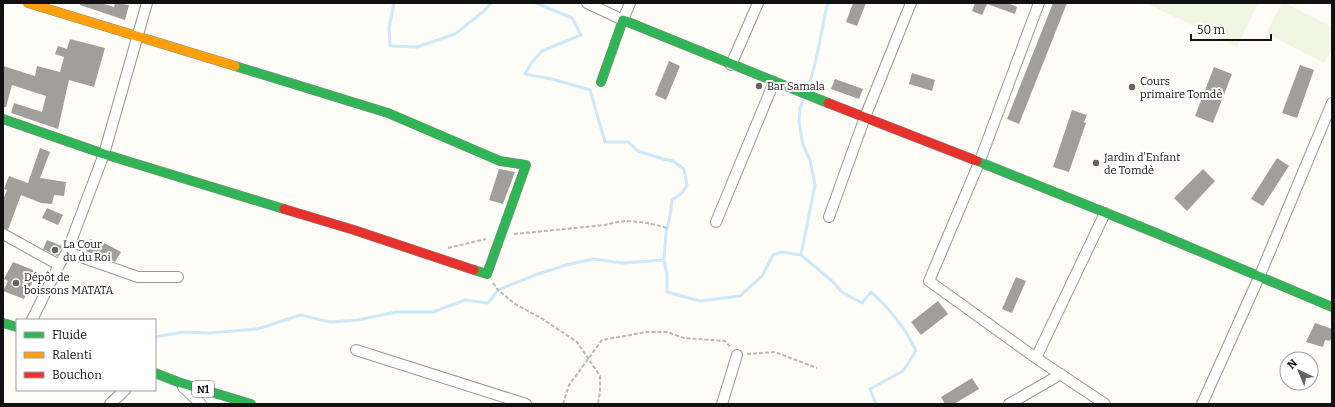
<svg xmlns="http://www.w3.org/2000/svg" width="1335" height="407" viewBox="0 0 1335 407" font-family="Bitter,serif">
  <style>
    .pitch { fill: #f0f6e1 }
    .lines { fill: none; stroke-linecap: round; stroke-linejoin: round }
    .stream { stroke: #cde8f7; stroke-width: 3 }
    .building { fill: #a19f9c }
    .street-casing { stroke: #979795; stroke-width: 12 }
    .fast-casing { stroke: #8e8d8b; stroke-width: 10 }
    .slow-casing { stroke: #8e8d8b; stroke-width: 10 }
    .jam-casing { stroke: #8e8d8b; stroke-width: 10 }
    .path { stroke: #b9b9b8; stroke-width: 2; stroke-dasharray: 4 2; stroke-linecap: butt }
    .street { stroke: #fffffe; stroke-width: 10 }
    .fast { stroke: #30b455; stroke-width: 9 }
    .slow { stroke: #ff9f0a; stroke-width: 9 }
    .jam { stroke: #e5322d; stroke-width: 9 }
    .poi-dot { fill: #646362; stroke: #fff; stroke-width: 1.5 }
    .labels { text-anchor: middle; stroke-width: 4; stroke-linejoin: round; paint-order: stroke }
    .shield { fill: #fff; stroke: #585858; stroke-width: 1 }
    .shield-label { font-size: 10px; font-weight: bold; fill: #111 }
    .poi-label { font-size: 11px; fill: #111; stroke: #fff; text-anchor: start }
  </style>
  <rect width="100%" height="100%" fill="#fdfcf7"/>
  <path class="pitch" d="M1146 3H1258L1237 47Z
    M1282 3H1285L1332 27V49L1324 63 1266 33Z"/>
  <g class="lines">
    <path class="stream" d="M394 3 389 28 390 46 417 47 455 34 484 11 491 3
      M536 3 572 18 581 35 542 51 532 62 525 74 552 79 590 90 605 142H628L638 151 663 159 673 161 684 169 687 185 682 193 672 200 670 216 666 233 664 260 667 274V292L700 301 740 296 762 276 773 255 782 252 801 255 832 281 842 292 862 303 871 292C888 307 907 330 916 351L903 371 870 389 876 404
      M807 90C818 63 820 32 828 3
      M801 255 815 185 810 160 803 145 799 122 800 108 804 98
      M155 337 183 332 210 333 257 329 301 315 330 322 358 320 396 312H433L465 300 488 303 498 290 535 275 566 265 593 259 623 263 664 260"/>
  </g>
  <path class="building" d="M80 3H101L114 7 115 3 129 5 125 20 80 5Z
    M853 3H866L857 26 846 22Z
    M975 3H1008L1017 7 1015 14 987 4 982 15 972 11Z
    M1053 3H1067L1019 124 1007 119Z
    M70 39 105 48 94 87 69 80 58 129 11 113 14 103 42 112 46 96 12 85 6 107H3V66L35 76 37 66 60 72 64 57 55 54 58 46 67 49Z
    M669 61 680 66 666 100 655 95Z
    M1300 65 1314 70 1297 118 1282 113Z
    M1214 67 1232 74 1213 123 1195 116Z
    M912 73 935 80 932 91 909 84Z
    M835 79 863 89 859 99 831 89Z
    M1072 110 1087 115 1084 122 1086 123 1069 172 1053 167Z
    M40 148 50 152 40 178 66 182 64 196 54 195 52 204 41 203 21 195 8 230 3 228V200L7 190 4 189 9 176 28 183Z
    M1277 158 1289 166 1263 206 1251 199Z
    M499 169 515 172 503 204 489 200Z
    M1203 169 1215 181 1187 211 1174 198Z
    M47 208 63 215 58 225 42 218Z
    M90 239 103 244 104 243 121 252 115 262 97 253 96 255 86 251Z
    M47 240 62 246 57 256 43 249Z
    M13 262 33 270 35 277 24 299 3 291 8 281 4 279Z
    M1016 277 1026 281 1012 313 1002 309Z
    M938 301 948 314 921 335 911 322Z
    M1315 323 1332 329V337L1330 341 1325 340 1323 347 1306 342Z
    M972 378 979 389 954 404H945L941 397Z"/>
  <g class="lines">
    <g class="street-casing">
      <path id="street" d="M587 3 623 20 630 3
        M1039 3 979 163 929 281 1036 358 1105 404
        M731 65 758 3
        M829 217 865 117 911 3
        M716 222 774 82
        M3 234 59 265
        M67 252 138 277H178
        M32 320 59 265 67 252 104 154 147 3
        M356 350 526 404
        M1036 358 1105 213
        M183 387 201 404
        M110 404 125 390
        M722 404 737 355
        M1009 404 1061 374
        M1202 404 1260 275 1332 103"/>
    </g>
    <g class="fast-casing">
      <path id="fast" d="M235 66 388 113 500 161 526 165 487 274 474 270
        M601 82 623 20 828 103
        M3 119 104 154 284 209
        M977 161 1156 233 1332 307
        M3 323 17 327
        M155 373 178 382 251 404"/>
    </g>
    <g class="slow-casing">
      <path id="slow" d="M28 3 235 66"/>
    </g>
    <g class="jam-casing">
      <path id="jam" d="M828 103 977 161
        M284 209 354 230 474 270"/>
    </g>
    <path class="path" d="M514 234 605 225C625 218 648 222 667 228
      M448 248 486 239
      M493 283 498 290 515 304 541 318 577 342 600 376V391L598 404
      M747 354 775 352 817 368
      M563 404 569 385 602 340 647 332H667L684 338 725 341 730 347"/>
    <use href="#street" class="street"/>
    <use href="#fast" class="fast"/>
    <use href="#slow" class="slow"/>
    <use href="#jam" class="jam"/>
  </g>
  <g class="poi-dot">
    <circle cx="759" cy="86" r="4"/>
    <circle cx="1132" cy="87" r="4"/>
    <circle cx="1096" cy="163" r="4"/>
    <circle cx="55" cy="250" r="4"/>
    <circle cx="16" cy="283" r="4"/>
  </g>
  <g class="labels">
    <rect class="shield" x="192" y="381" width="22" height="16" rx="3"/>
    <g class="shield-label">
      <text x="203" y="393">N1</text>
    </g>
    <g class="poi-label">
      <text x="1140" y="85">Cours<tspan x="1140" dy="13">primaire Tomdè</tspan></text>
      <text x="767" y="90">Bar Samala</text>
      <text x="1104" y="161">Jardin d'Enfant<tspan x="1104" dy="13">de Tomdè</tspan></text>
      <text x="63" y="248">La Cour<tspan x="63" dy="13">du du Roi</tspan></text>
      <text x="24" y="281">Dépôt de<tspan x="24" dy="13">boissons MATATA</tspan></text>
    </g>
  </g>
  <rect width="1335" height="407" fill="none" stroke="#111111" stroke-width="8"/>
  <rect x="16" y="319" width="140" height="72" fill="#ffffff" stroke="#a0a0a0"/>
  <rect x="24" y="332" width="20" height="6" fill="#30b455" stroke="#a0a0a0"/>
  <text x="52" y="339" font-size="12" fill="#111111">Fluide</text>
  <rect x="24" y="352" width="20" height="6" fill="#ff9f0a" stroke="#a0a0a0"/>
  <text x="52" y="359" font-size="12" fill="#111111">Ralenti</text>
  <rect x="24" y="372" width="20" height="6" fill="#e5322d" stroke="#a0a0a0"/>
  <text x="52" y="379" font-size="12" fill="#111111">Bouchon</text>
  <g transform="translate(1299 371) rotate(316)"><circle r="19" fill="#ffffff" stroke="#a0a0a0"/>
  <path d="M0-3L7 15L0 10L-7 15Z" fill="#646362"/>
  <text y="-6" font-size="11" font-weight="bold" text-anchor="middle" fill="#111111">N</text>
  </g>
  <path d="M1191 34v6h80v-6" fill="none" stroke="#111111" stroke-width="2"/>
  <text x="1197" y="34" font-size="12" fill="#111111" stroke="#ffffff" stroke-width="3" paint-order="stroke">50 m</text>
</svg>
